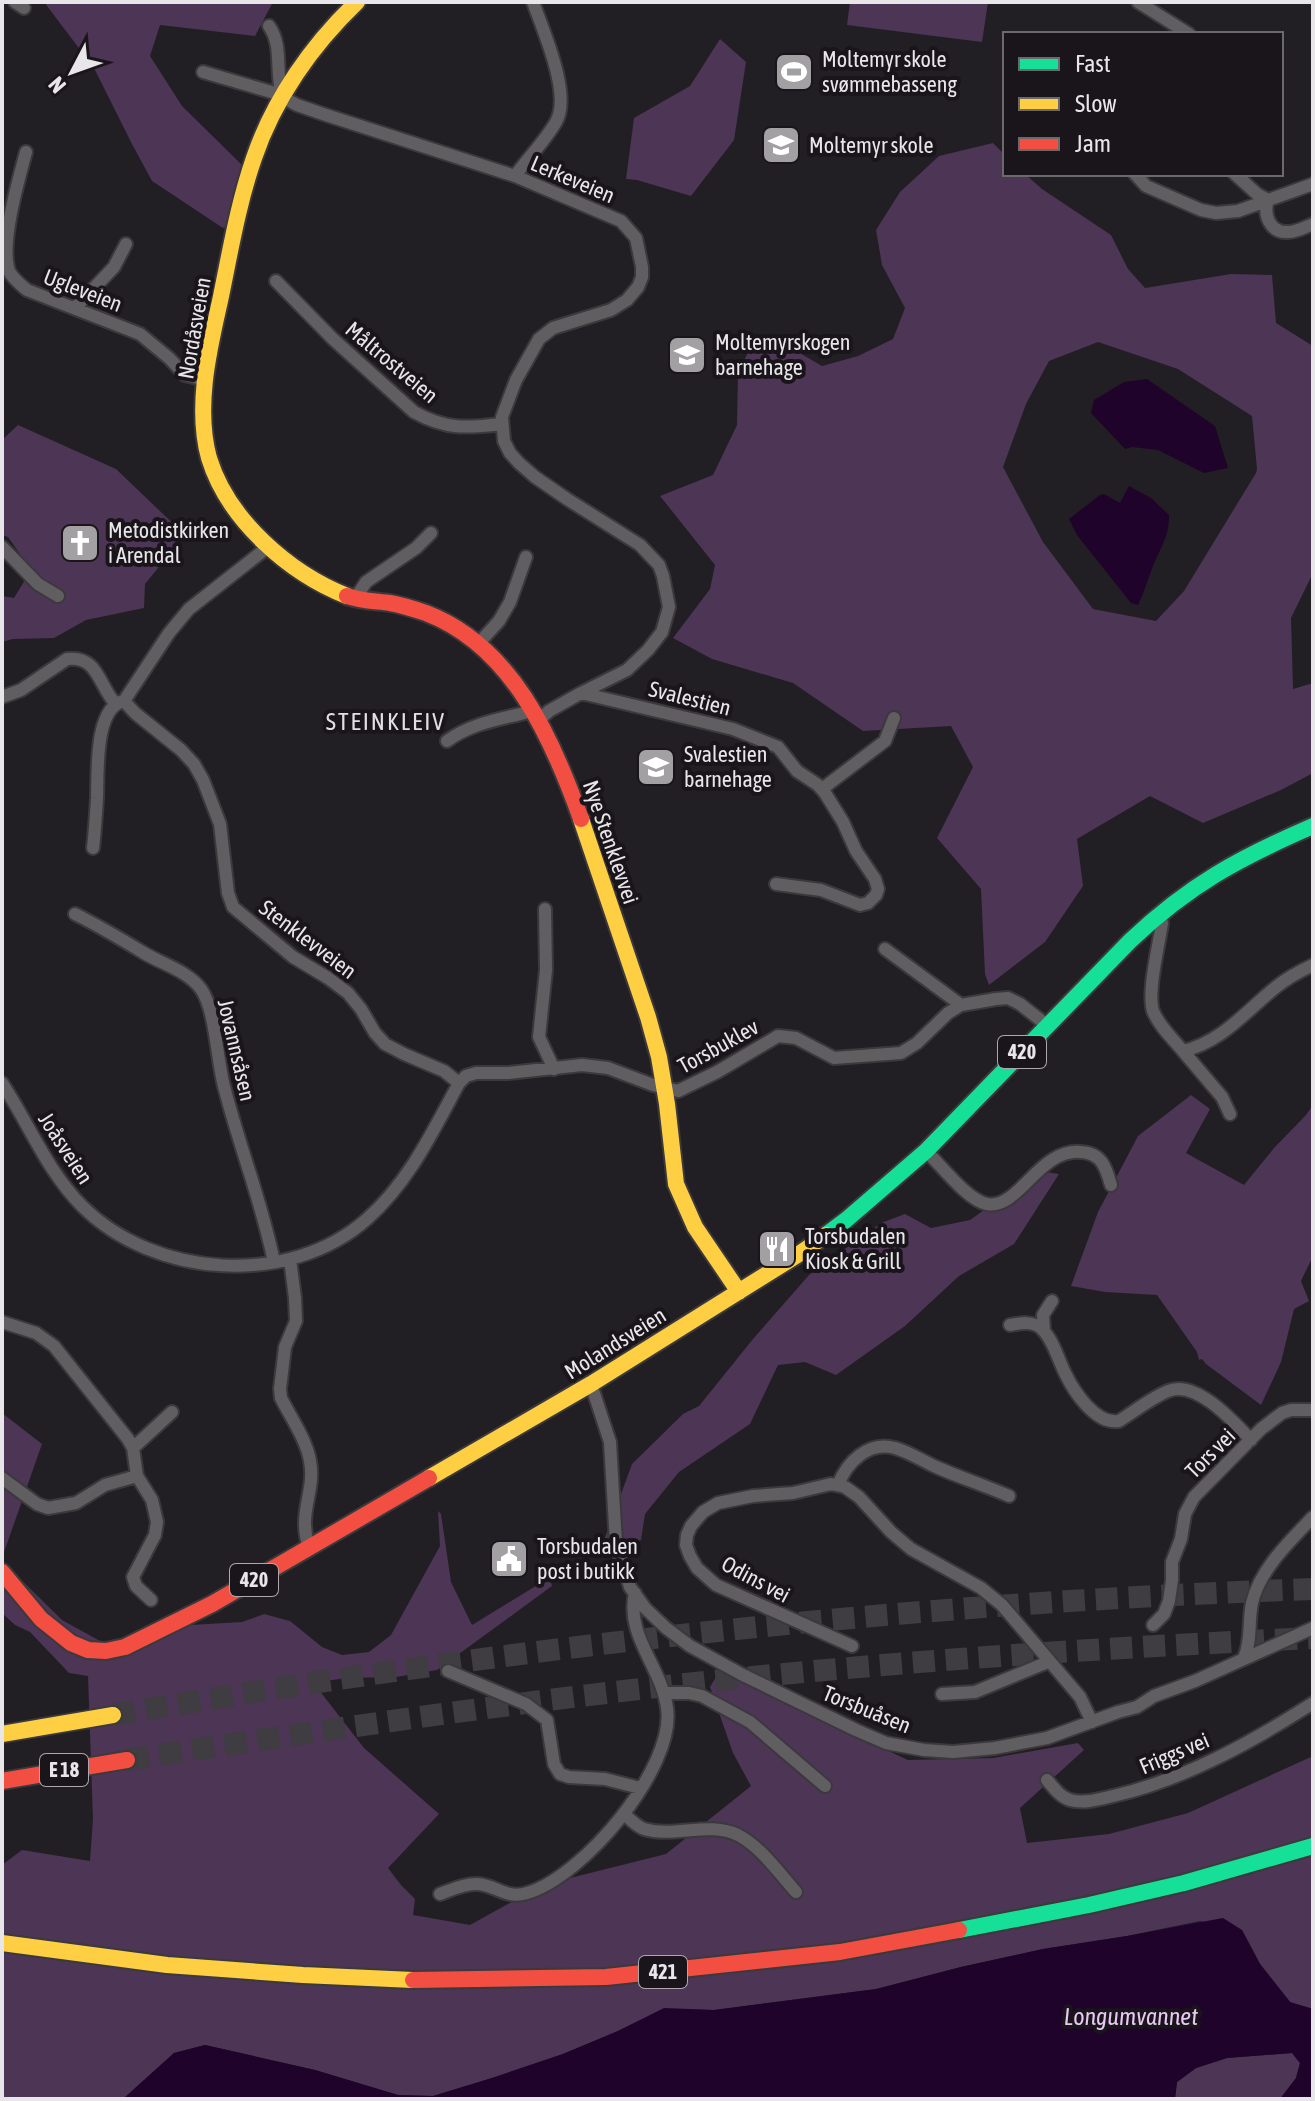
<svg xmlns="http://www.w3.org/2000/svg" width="1315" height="2101" viewBox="0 0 1315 2101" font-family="'Asap Condensed',sans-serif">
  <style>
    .green { fill: #4c3555; fill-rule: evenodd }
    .water { fill: #20032a }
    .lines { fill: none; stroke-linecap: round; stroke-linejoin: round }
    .highway-tunnel { stroke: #3f3d41; stroke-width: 22; stroke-dasharray: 22 11; stroke-linecap: butt }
    .street-casing { stroke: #3b393c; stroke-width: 16 }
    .fast-casing { stroke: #3b393c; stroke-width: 20 }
    .slow-casing { stroke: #3b393c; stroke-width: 20 }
    .jam-casing { stroke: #3b393c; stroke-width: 20 }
    .street { stroke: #605e61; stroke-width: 12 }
    .fast { stroke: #16e098; stroke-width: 16 }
    .slow { stroke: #ffcf43; stroke-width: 16 }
    .jam { stroke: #f24e42; stroke-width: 16 }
    .labels { text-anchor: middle; stroke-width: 8; stroke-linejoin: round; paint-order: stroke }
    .shield { fill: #19151a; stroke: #aba7ac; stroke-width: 2 }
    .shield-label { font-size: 20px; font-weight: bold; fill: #e9e6ea }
    .poi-label { font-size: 22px; fill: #e9e6ea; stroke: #19151a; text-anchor: start }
    .street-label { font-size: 22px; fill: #e9e6ea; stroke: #19151a }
    .neighbourhood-label { font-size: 24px; letter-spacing: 2px; fill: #e3dee6; stroke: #19151a }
    .water-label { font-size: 24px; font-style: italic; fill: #e9c8f6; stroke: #19151a }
  </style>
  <rect width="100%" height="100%" fill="#211f23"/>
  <path class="green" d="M44 2H273L255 36 160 25 150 56 182 106 241 164 237 222 223 228 152 181 132 144 94 68Z
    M850 2H988L982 42 847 25Z
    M720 39 746 62 734 140 691 196 637 180 626 179 634 118 690 86Z
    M993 143 1005 155V174H1025L1042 189 1111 235 1128 269 1145 288 1231 274 1272 275 1276 323 1313 346V573L1291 618 1293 689 1313 683V773L1281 790 1203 823 1150 796 1077 839 1083 886 1045 942 989 985 985 974 981 889 937 838 973 767 951 726 863 731 793 683 712 659 673 638 710 589 715 565 660 496 713 475 737 425 738 372 752 345 781 342 822 366 858 356 893 339 905 308 882 265 876 230 900 192 939 156ZM1098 342 1178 369 1252 416 1257 469 1256 473 1184 591 1156 621 1093 609 1043 542 1003 467 1026 404 1049 361Z
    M18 425 116 469 185 535 145 584 144 608 86 620 54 638 13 639 2 642V596L14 598 31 570 8 537 2 535V440Z
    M1191 1095 1210 1109 1186 1153 1244 1185 1274 1148 1306 1115 1313 1105V1256L1301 1281 1309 1301 1294 1309 1281 1362 1261 1405 1206 1364 1202 1359 1199 1360 1197 1352 1157 1295 1105 1292 1071 1286 1098 1212 1138 1136Z
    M1039 1171 1059 1174 1014 1244 959 1276 905 1326 836 1375 805 1362 778 1365 750 1424 679 1472 645 1514 641 1540 599 1554 632 1464 683 1414 699 1406 753 1339 809 1275 881 1223 905 1214 931 1228 970 1220Z
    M2 1413 42 1444 2 1558Z
    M438 1511 441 1514 451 1582 472 1625 539 1584 551 1581 552 1586 437 1670 396 1677 346 1678 326 1681 319 1690 364 1748 439 1814 388 1868 401 1885 415 1899 413 1915 470 1925 542 1885 666 1854 751 1786 733 1753 710 1687 725 1662 831 1724 908 1760 993 1758 1078 1743 1084 1750 1020 1808 1027 1843 1109 1834 1188 1813 1313 1756V2009L1291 2003 1260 1964 1242 1930 1200 1921 1127 1936 1043 1949 961 1967 877 1989 714 2010 664 2009 618 2031 563 2054 492 2078 433 2096 398 2095 315 2070 205 2045 174 2053 123 2099H2V1865L22 1850 90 1861 93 1819 88 1676 69 1673 30 1632 15 1625 2 1613V1561L62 1620 120 1652 190 1625 242 1622 264 1614 290 1621 322 1647 342 1655 369 1652 391 1635 440 1546Z
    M1292 2053 1300 2063 1296 2078 1280 2099H1175L1177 2082 1196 2068 1227 2058Z"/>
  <path class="water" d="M1147 379 1215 426 1228 468 1204 473 1158 450 1132 447 1125 449 1091 413 1094 400 1124 382Z
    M1129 486 1151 498 1169 515C1169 539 1160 547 1152 569 1147 581 1144 593 1138 605L1131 603 1077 535 1069 519 1100 495 1104 494 1120 503Z
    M1223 1918 1242 1930 1260 1964 1290 2002 1313 2009V2099H1280L1296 2078 1300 2063 1292 2053 1227 2058 1196 2068 1177 2082 1175 2099H123L174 2053 205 2045 315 2070 398 2095 433 2096 492 2078 563 2054 618 2031 664 2008 714 2010 876 1989 961 1967 1043 1949 1127 1936Z"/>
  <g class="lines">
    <path class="highway-tunnel" d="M113 1715C510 1647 911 1603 1313 1589
      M127 1760C306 1733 486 1706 667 1686 882 1662 1097 1648 1313 1638"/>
    <g class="street-casing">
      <path id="street" d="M15 2 24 8
        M1138 2 1189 34
        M269 26C284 47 274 74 283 97
        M203 72 275 93 297 105 326 115 515 176 621 221 636 238 642 267V277L638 287 627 300 611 310 553 328 539 339 516 380 502 417 504 441 510 453 519 463 535 477 567 499 640 545 659 565 663 576 669 607 662 632 648 650 627 670 581 693
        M26 152C18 182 0 243 9 271 13 279 20 284 27 290L140 334 169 358 185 375 206 380
        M1135 174 1146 186 1201 210 1216 213 1238 211 1313 184
        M1235 174 1257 194 1268 200C1263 215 1270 233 1288 232 1297 232 1305 227 1313 224
        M515 176C528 158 545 141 556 122 572 95 543 30 533 2
        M276 281 333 339 414 412C446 430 467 428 502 424
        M75 308 114 267 126 244
        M2 547 38 584 58 596
        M268 547 189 609 169 633 124 701 135 713 181 750 194 764 203 780 220 824 228 893 233 907 293 957 328 978 348 993 361 1009 375 1033 385 1044 404 1054 444 1071 459 1083 466 1076 476 1073H508L582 1065 608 1068 653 1085 678 1091 717 1072 778 1036 796 1038 834 1058 901 1053 917 1043 948 1013 961 1005 996 999 1008 998 1020 1004 1048 1026
        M355 599 366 582 416 548 431 533
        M479 643 499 621 510 602 526 557
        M2 697 21 690 67 659C98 655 99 686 115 703
        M538 721 549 711 581 693 733 729 778 747 797 771 818 785 825 793 843 822 856 851 875 879 878 889 876 895 868 903 860 905 821 890 776 884
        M447 741C473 722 503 719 532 711
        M822 789 885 741 894 718
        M93 848C95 831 96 814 97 798 98 773 94 707 124 701
        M545 909 546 970 539 1037 554 1069
        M75 914C99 926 121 939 144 953 162 964 188 971 201 989 216 1010 217 1064 225 1090 240 1148 262 1203 274 1262
        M1159 914 1162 923C1159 945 1147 991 1153 1011 1159 1026 1173 1039 1183 1051 1222 1042 1246 1011 1276 987 1287 978 1300 971 1313 965
        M885 949 961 1005
        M1183 1051 1222 1097 1230 1114
        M2 1083C29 1124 47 1171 82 1206 154 1278 289 1288 367 1219 409 1182 433 1131 459 1083
        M926 1151C941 1165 967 1200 987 1204 1019 1210 1039 1148 1081 1152 1102 1153 1106 1168 1111 1185
        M290 1259 295 1298 296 1321 285 1347 280 1389 281 1398C290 1416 307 1441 310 1461 316 1492 297 1512 309 1548
        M2 1322 36 1333 54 1346 128 1439 133 1448 137 1476 152 1500 157 1522 155 1535 133 1577 136 1586 151 1600
        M1010 1325C1021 1323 1032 1321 1041 1328 1053 1339 1058 1359 1065 1373 1074 1392 1096 1425 1119 1421 1135 1411 1151 1398 1168 1391 1196 1379 1234 1422 1251 1440
        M1044 1331 1043 1315 1052 1301
        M591 1384 610 1442 616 1543 630 1587 645 1608 666 1628 690 1646 741 1674 856 1730 886 1743 924 1750 953 1752 995 1748 1047 1738 1118 1712 1137 1707 1154 1696 1195 1681 1313 1628
        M133 1448 172 1412
        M2 1478 37 1504 48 1508 76 1503 105 1485 137 1476
        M838 1485C847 1462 868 1441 895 1448 909 1452 921 1460 934 1466 958 1477 984 1485 1009 1496
        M1153 1625 1164 1614 1169 1601 1172 1580V1562L1181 1539 1185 1514 1194 1497 1261 1429 1282 1413 1291 1410H1313
        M852 1646 716 1585 697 1568 690 1556 686 1545 687 1535 691 1526 703 1512 718 1503 753 1496 793 1493 831 1484 845 1487 859 1497 891 1532 911 1549 981 1588 1002 1605 1080 1697 1092 1722
        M1244 1658C1252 1640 1248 1621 1252 1603 1260 1569 1290 1541 1313 1517
        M448 1671 526 1704 547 1720 554 1764 560 1774 569 1777 605 1779 640 1788
        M664 1693H689L702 1696 750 1722 825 1786
        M942 1694 975 1692 1043 1664 1048 1661
        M1047 1780C1054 1788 1060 1797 1070 1800 1084 1804 1100 1799 1113 1796 1184 1780 1252 1742 1313 1703
        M624 1814C630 1819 636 1826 644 1829 674 1838 709 1821 738 1835 761 1847 779 1873 796 1892
        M440 1894C451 1890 463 1884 475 1884 494 1883 505 1900 527 1893 583 1877 676 1767 667 1708 662 1668 625 1635 635 1593"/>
    </g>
    <g class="fast-casing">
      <path id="fast" d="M826 1235 846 1220 926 1151 1130 941C1189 885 1239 858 1313 826
        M959 1930 1089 1905 1184 1883 1313 1846"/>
    </g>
    <g class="slow-casing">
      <path id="slow" d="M347 596C289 573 228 520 209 458 195 407 209 350 220 301 230 253 238 204 254 158 274 99 312 45 357 2
        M581 819 648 1017 659 1057 667 1104 676 1184 695 1227 739 1292
        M429 1478 591 1384 799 1254 826 1235
        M2 1734 113 1715
        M2 1943 167 1965 303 1975 413 1980"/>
    </g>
    <g class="jam-casing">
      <path id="jam" d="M347 596C361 601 375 601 390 603 402 605 414 609 426 613 512 646 552 738 581 819
        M2 1572 41 1619 71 1643 88 1650 106 1651 125 1647 212 1604 429 1478
        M2 1781 127 1760
        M413 1980 606 1977 840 1952 959 1930"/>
    </g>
    <use href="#street" class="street"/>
    <use href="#fast" class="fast"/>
    <use href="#slow" class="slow"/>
    <use href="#jam" class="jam"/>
  </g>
  <defs>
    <g id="stadium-square" transform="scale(2)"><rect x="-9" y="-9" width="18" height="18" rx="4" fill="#a3a0a4" stroke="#19151a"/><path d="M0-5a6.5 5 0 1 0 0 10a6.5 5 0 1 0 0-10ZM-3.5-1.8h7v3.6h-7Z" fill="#fff"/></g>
    <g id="school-square" transform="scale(2)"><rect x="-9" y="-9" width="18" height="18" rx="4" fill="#a3a0a4" stroke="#19151a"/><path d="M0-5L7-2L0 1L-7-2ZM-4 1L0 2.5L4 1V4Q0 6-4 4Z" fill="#fff"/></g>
    <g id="church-square" transform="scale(2)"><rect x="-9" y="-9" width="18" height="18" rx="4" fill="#a3a0a4" stroke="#19151a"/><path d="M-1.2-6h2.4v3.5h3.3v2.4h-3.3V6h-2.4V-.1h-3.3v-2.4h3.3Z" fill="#fff"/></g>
    <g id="restaurant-square" transform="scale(2)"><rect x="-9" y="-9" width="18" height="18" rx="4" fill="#a3a0a4" stroke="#19151a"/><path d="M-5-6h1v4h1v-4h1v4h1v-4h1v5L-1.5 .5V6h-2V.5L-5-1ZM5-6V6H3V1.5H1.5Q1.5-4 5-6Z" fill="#fff"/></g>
    <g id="civic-square" transform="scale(2)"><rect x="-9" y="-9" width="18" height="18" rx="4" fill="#a3a0a4" stroke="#19151a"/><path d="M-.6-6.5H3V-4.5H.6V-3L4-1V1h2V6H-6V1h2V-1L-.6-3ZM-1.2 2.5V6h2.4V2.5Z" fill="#fff"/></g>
  </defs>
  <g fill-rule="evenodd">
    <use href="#stadium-square" x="794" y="72"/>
    <use href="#school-square" x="781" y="145"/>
    <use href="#school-square" x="687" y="355"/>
    <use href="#church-square" x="80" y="543"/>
    <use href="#school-square" x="656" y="767"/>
    <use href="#restaurant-square" x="777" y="1249"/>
    <use href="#civic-square" x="509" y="1559"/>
  </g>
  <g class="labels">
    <g class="shield">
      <rect x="998" y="1036" width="48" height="32" rx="6"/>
      <rect x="230" y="1564" width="48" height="32" rx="6"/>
      <rect x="40" y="1754" width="48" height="32" rx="6"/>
      <rect x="639" y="1956" width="48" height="32" rx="6"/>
    </g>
    <g class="shield-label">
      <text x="1022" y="1059">420</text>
      <text x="254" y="1587">420</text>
      <text x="64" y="1777">E 18</text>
      <text x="663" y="1979">421</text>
    </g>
    <g class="poi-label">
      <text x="822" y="67">Moltemyr skole<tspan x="822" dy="25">svømmebasseng</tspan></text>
      <text x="809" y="153">Moltemyr skole</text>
      <text x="715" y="350">Moltemyrskogen<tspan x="715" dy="25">barnehage</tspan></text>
      <text x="108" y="538">Metodistkirken<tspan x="108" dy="25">i Arendal</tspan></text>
      <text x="684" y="762">Svalestien<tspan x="684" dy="25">barnehage</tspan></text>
      <text x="805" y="1244">Torsbudalen<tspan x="805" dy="25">Kiosk &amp; Grill</tspan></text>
      <text x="537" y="1554">Torsbudalen<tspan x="537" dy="25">post i butikk</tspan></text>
    </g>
    <g class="street-label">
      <text transform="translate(573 179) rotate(23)" y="8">Lerkeveien</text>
      <text transform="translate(83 290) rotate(21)" y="8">Ugleveien</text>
      <text transform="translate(194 328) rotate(-80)" y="8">Nordåsveien</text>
      <text transform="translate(392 362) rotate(40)" y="8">Måltrostveien</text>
      <text transform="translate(690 698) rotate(14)" y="8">Svalestien</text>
      <text transform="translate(611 842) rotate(71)" y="8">Nye Stenklevvei</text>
      <text transform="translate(308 939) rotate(37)" y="8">Stenklevveien</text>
      <text transform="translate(718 1046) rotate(-29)" y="8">Torsbuklev</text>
      <text transform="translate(237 1050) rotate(77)" y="8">Jovannsåsen</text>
      <text transform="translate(66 1148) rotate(57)" y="8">Joåsveien</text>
      <text transform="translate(615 1343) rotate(-32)" y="8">Molandsveien</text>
      <text transform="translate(1210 1453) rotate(-45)" y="8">Tors vei</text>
      <text transform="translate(756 1579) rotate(28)" y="8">Odins vei</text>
      <text transform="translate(867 1709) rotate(22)" y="8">Torsbuåsen</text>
      <text transform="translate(1174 1753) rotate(-23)" y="8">Friggs vei</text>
    </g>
    <g class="neighbourhood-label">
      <text x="386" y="730">STEINKLEIV</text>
    </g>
    <g class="water-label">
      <text x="1131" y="2025">Longumvannet</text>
    </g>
  </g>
  <rect width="1315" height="2101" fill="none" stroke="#e9e6ea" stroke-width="8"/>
  <rect x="1003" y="32" width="280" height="144" fill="#19151a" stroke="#6c696d" stroke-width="2"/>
  <rect x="1019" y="58" width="40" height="12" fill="#16e098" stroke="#6c696d" stroke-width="2"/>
  <text x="1075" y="72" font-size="24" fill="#e9e6ea">Fast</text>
  <rect x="1019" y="98" width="40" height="12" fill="#ffcf43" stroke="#6c696d" stroke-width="2"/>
  <text x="1075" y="112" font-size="24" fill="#e9e6ea">Slow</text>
  <rect x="1019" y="138" width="40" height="12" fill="#f24e42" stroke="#6c696d" stroke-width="2"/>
  <text x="1075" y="152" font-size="24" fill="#e9e6ea">Jam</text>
  <g transform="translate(72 72) rotate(229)" stroke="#19151a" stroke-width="6" paint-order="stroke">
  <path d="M0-6L14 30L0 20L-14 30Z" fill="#e9e6ea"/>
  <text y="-12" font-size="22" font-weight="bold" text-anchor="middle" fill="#e9e6ea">N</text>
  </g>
</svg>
